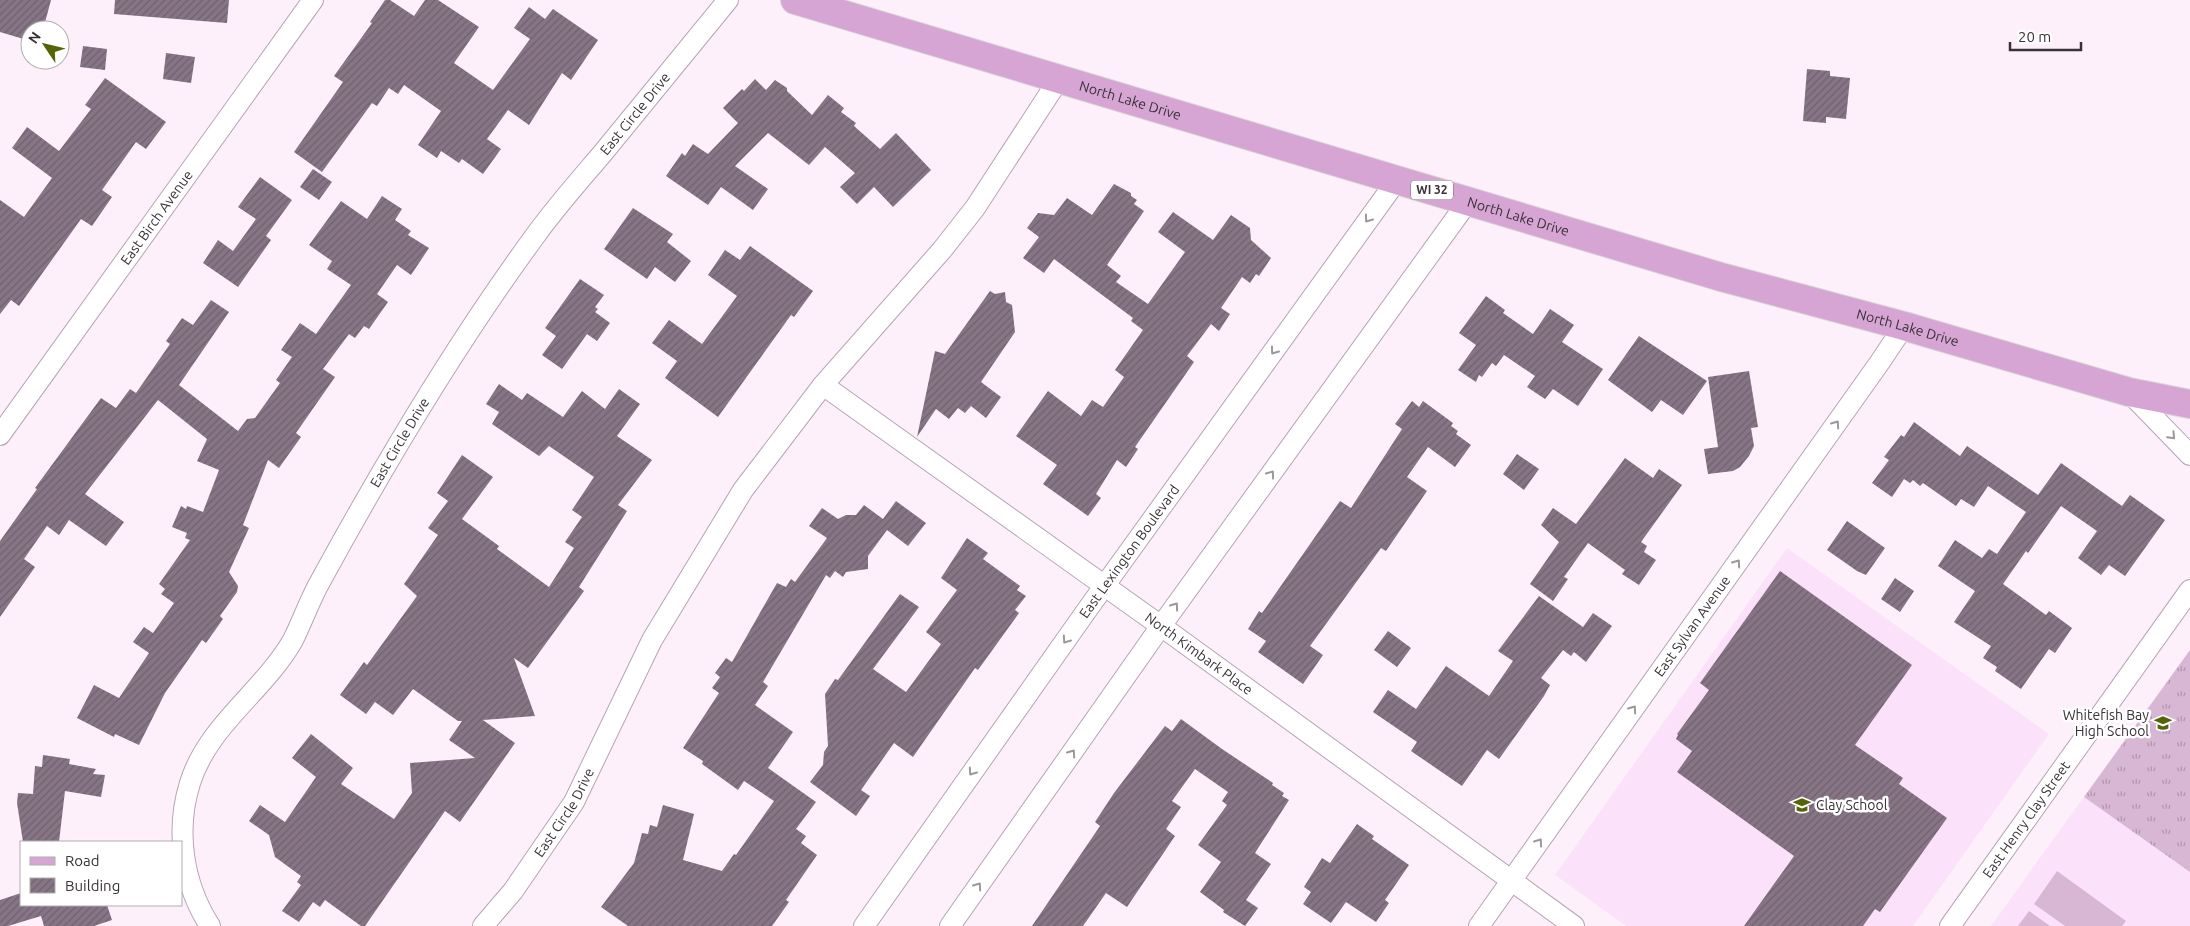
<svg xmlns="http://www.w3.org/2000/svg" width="2190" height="926" viewBox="0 0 2190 926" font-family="Ubuntu,sans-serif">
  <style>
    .built { fill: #fce1fa }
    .grass { fill: url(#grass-tufts) }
    .pitch { fill: #d8b7d5 }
    .building { fill: url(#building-hatch) }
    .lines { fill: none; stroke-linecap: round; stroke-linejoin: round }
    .street-casing { stroke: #b7a3b5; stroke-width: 22 }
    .primary-casing { stroke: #d7d6d7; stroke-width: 30 }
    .street { stroke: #fff; stroke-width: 20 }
    .primary { stroke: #d6a5d3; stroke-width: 28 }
    .oneway { stroke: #9c989c }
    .labels { text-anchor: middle; stroke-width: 5; stroke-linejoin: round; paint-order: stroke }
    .shield { fill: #fff; stroke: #746f74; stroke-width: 1 }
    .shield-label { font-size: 12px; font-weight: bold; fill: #393138 }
    .street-label { font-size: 14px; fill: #393138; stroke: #fff }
    .poi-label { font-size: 14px; fill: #393138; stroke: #fff; text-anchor: end }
  </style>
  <defs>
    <pattern id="grass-tufts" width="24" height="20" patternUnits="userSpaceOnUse" patternTransform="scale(1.25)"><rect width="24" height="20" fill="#d8b7d5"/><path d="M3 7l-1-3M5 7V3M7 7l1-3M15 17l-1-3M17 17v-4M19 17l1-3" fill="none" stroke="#b095ae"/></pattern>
    <pattern id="building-hatch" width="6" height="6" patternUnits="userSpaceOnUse" patternTransform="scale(1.25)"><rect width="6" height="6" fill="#877586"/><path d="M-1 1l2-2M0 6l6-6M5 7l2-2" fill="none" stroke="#6f616f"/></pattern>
  </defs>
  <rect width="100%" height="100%" fill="#fdf0fb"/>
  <path class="built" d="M1787 548 2049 734 1913 926H1626L1555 875Z
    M2190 650V926H1991L2044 852Z"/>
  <path class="grass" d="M2190 650V872L2084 797Z"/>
  <path class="pitch" d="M2057 871 2126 921 2122 926H2065L2034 904Z
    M2029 911 2050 926H2018Z"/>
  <path class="building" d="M0 0H51L43 30H30V41L0 32Z
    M115 0H229L227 23 114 14Z
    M385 0H390L414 16 425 0H438L479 27 454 63 493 90 530 39 514 28 529 7 545 19 553 9 598 40 571 80 562 73 529 125 508 110 487 139 501 149 483 174 462 159 459 163 441 151 437 158 418 145 441 111 404 85 398 94 389 88 377 106 372 103 322 172 294 152 343 82 334 76 372 23 370 22Z
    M83 46 107 49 105 70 80 67Z
    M166 53 195 57 191 83 163 79Z
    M1807 69 1830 71V76L1850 78 1846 119 1826 117V123L1803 121Z
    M105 78 166 122 146 149 136 142 102 190 112 197 92 226 81 219 19 306 11 300 0 314V200L24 217 52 178 12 148 27 127 59 151 91 109 85 105Z
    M755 79 766 90 775 80 787 88V91L812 115 828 95 844 108 841 112 856 123 854 126 880 149 896 133 931 170 893 207 874 187 857 204 840 187 855 173 825 147 809 165 768 133 735 166 768 189 753 210 721 187 708 205 666 176 682 153 685 156 693 144 708 154 738 123 723 108 742 89 744 91Z
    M313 169 332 182 319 200 300 187Z
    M260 177 292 200 266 236 271 240 238 287 203 263 218 240 233 251 256 219 238 207Z
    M1114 184 1131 193V196L1137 200 1134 204 1144 211 1107 265 1121 276 1116 282 1148 304 1185 252 1158 232 1173 212 1213 240 1231 215 1250 228 1251 240 1271 258 1259 276 1256 274 1250 283 1242 277 1221 308 1230 314 1219 331 1211 324 1187 356 1194 362 1135 447 1138 449 1126 467 1117 460 1096 494 1101 498 1088 516 1043 484 1057 465 1016 436 1048 391 1081 416 1092 400 1103 407 1124 377 1115 370 1143 330 1131 321 1133 318 1054 259 1044 273 1023 258 1039 237 1027 228 1038 213 1054 215 1067 198 1092 215Z
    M382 196 402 209 395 220 411 231 408 235 429 248 411 275 397 265 377 294 388 302 369 329 364 326 355 338 349 334 323 369 335 377 296 433 301 437 279 468 268 460 243 525 249 528 229 572 238 586 237 592 220 616 223 619 206 643 202 640 165 693 139 745 115 734 114 737 77 718 94 685 119 698 149 653 133 642 144 627 153 633 174 603 161 594 165 589 159 584 190 540 185 538 187 533 172 527 181 506 186 509 187 506 203 512 219 470 197 461 207 439 158 400 85 494 124 522 106 546 69 520 59 535 47 526 24 559 35 567 0 617V541L37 489 35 488 101 398 116 408 130 389 136 393 170 344 166 341 182 318 193 325 211 300 229 312 179 385 238 431 247 419 255 418 280 383 276 380 292 357 281 350 300 323 316 334 351 285 327 269 332 261 309 245 341 201 367 219Z
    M633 208 673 234 667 242 691 261 675 282 655 267 647 279 604 249Z
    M750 246 813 291 794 317 791 315 718 417 665 378 677 361 652 343 669 320 702 344 737 296 708 275 725 250 740 260Z
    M580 279 604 295 595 307 598 309 595 312 610 323 597 341 587 334 562 369 542 355 556 336 545 328Z
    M990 291 995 294 1005 292 1006 302 1012 305 1015 332 981 382 1001 397 986 418 971 406 965 413 958 408 949 419 936 409 917 437 935 351 945 354Z
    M1486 296 1505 310 1503 313 1533 334 1550 309 1574 325 1562 342 1603 369 1578 406 1553 389 1545 399 1527 387 1535 376 1504 355 1496 366 1492 363 1482 377 1479 375 1476 382 1458 370 1476 345 1459 333Z
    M1639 336 1707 381 1683 415 1661 400 1652 412 1608 380Z
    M1749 371 1758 427 1751 428 1754 446 1749 456 1740 467 1733 471 1708 474 1704 449 1718 447 1708 377Z
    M499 384 522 400 527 393 563 417 582 391 605 409 619 389 640 404 617 436 652 460 618 505 627 511 579 587 584 591 528 668 514 658 535 716 483 720 515 743 460 822 445 811 365 926H361L325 900 320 907 313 902 299 922 282 911 301 885 297 882 301 876 275 857 269 835 249 821 260 805 285 822 316 777 292 758 311 734 353 768 341 784 394 819 412 793 410 763 475 758 449 740 462 721H458L413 689 393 715 375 702 366 714 340 695 364 662 367 665 417 596 404 584 438 535 428 528 448 501 437 493 462 455 493 477 462 519 499 546 497 549 549 587 574 548 565 542 582 517 572 510 594 477 549 446 539 456 492 424 499 412 486 404Z
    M1412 401 1419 407 1423 401 1453 423 1451 426 1458 431 1456 434 1471 445 1455 467 1428 447 1407 477 1427 491 1386 551 1381 548 1310 646 1323 655 1303 684 1258 652 1266 641 1248 629 1259 611 1262 613 1340 501 1351 508 1402 429 1395 424Z
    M1914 422 1960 456 1967 446 2038 495 2061 463 2122 506 2130 495 2165 520 2125 576 2109 565 2101 575 2078 558 2097 531 2061 506 2028 553 2026 551 2003 584 2046 615 2049 611 2072 628 2055 653 2049 649 2021 689 1995 671 1997 667 1983 658 1991 646 1954 622 1975 591 1938 566 1955 540 1982 558 1989 549 1997 554 2026 512 1988 486 1974 507 1961 499 1956 506 1923 483 1920 486 1913 480 1910 483 1904 479 1892 497 1872 483 1889 460 1884 457 1901 435 1904 437Z
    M1517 454 1539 469 1524 490 1503 474Z
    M1625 458 1653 478 1659 469 1682 485 1641 542 1647 546 1644 552 1656 560 1639 585 1622 574 1625 570 1588 543 1564 577 1568 579 1553 601 1530 584 1559 542 1541 525 1553 508 1576 524Z
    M896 501 926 523 908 546 887 530 868 556V569L846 572 843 577 835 571 830 578 826 575 763 682 768 686 755 705 793 732 768 768 816 802 796 829 806 836 801 843 817 855 786 900 789 902 772 926H628L601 907 634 863 642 833 648 834 650 825 657 827 663 805 694 814 683 860 722 871 734 854 736 855 774 801 744 781 738 790 702 764 703 761 683 748 719 693 712 688 720 677 715 673 726 658 732 662 777 583 786 587 791 579 795 582 827 538 809 526 822 508 838 519 846 515H856L864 505 883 519Z
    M1847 521 1885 548 1866 575 1857 571 1827 550Z
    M967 538 988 553 983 559 1020 586 1017 590 1026 596 1015 610 1019 613 978 670 975 668 913 757 894 743 861 790 870 796 856 816 810 782 823 765 824 752 828 746 825 694 835 679 838 680 900 594 919 607 873 669 906 692 941 644 926 632 957 590 941 578Z
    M1780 571 1912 665 1855 745 1903 778 1899 784 1947 818 1880 912 1875 909 1863 926H1744L1794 856 1677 772 1692 751 1676 739 1678 735 1677 734 1709 690 1700 683Z
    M1895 578 1914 591 1900 612 1881 599Z
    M1539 596 1583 627 1593 613 1612 626 1586 662 1574 652 1571 656 1563 650 1541 678 1550 685 1544 696 1499 759 1487 750 1462 786 1411 751 1417 742 1373 712 1388 690 1416 709 1446 666 1489 696 1513 661 1498 651Z
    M1388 631 1411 648 1397 667 1374 650Z
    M1181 719 1222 749 1273 783 1272 785 1284 793 1282 796 1289 800 1255 853 1271 864 1246 900 1258 908 1245 926 1223 912 1224 910 1200 892 1221 862 1198 845 1227 805 1222 801 1228 792 1195 769 1172 801 1181 807 1166 829 1175 836 1127 907 1106 893 1083 926H1032L1100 826 1095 822 1114 793 1165 726 1172 731Z
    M43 755 70 759 69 764 96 769 93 774 105 775 101 797 65 791 59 842H23L17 803 18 793 33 794 35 766 42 767Z
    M1357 824 1374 836 1372 839 1409 865 1385 900 1389 903 1376 922 1346 902 1331 923 1303 904 1311 892 1304 887 1322 858 1330 863Z
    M21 893V905H107L112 920 94 926H44L41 916 8 926H0V900Z"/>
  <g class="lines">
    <g class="street-casing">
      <g id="street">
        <path id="s1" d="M823 385 1161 626 1574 926"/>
        <path d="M2129 392 2190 455"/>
        <path id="s2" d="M0 435 313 0"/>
        <path id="s3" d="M210 926C183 884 175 831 190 783 208 725 264 691 293 640 303 620 310 599 321 580 386 461 455 345 535 236 555 208 579 181 602 154 644 103 686 51 728 0"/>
        <path id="s4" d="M483 926 513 891 574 802 652 640 743 490 823 385 942 250 975 208 1059 79"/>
        <path id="s5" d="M864 926 1087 610 1397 180"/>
        <path d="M950 926 1161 626 1469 200"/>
        <path id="s6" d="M1479 926 1880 362 1904 326"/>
        <path id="s7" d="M1950 926 2190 590"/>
      </g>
    </g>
    <g class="primary-casing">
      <g id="primary">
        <path id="s8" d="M795 0 1721 277 1904 326 2129 392 2190 404"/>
      </g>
    </g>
    <use href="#street" class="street"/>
    <use href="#primary" class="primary"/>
  </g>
  <defs><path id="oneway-chevron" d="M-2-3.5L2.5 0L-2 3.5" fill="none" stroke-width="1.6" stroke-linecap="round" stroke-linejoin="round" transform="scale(1.25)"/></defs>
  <g class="oneway">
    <use href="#oneway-chevron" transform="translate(1368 219) rotate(126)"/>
    <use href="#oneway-chevron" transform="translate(1274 351) rotate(126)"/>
    <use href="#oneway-chevron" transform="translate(1836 424) rotate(-55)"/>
    <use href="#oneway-chevron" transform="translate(2172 436) rotate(46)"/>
    <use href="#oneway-chevron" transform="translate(1271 474) rotate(-54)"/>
    <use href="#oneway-chevron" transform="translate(1737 563) rotate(-55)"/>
    <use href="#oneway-chevron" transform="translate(1175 606) rotate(-54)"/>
    <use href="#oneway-chevron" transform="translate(1066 640) rotate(125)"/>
    <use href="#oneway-chevron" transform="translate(1633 709) rotate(-55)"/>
    <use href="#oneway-chevron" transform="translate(1072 753) rotate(-55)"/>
    <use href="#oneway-chevron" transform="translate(972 772) rotate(125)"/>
    <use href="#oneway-chevron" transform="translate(1539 842) rotate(-54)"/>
    <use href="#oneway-chevron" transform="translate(978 886) rotate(-55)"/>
  </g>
  <defs>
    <g id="school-bare" transform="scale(1.35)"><path d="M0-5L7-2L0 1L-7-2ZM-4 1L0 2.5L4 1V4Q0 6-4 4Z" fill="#566408" stroke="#fff" stroke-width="2.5" paint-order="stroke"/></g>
  </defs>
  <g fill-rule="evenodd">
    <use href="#school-bare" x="2163" y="723"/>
    <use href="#school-bare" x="1802" y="805"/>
  </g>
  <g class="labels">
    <rect class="shield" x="1411" y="180.5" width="42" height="19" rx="4"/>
    <g class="shield-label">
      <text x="1432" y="194">WI 32</text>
    </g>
    <g class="street-label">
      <text dy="5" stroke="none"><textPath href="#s8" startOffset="350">North Lake Drive</textPath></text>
      <text dy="5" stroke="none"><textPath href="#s3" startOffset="956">East Circle Drive</textPath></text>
      <text dy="5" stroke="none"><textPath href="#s8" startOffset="755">North Lake Drive</textPath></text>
      <text dy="5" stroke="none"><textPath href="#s2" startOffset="268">East Birch Avenue</textPath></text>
      <text dy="5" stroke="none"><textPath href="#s8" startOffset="1160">North Lake Drive</textPath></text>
      <text dy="5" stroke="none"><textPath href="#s3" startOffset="551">East Circle Drive</textPath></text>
      <text dy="5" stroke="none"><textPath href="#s5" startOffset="459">East Lexington Boulevard</textPath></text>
      <text dy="5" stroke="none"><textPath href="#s6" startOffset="368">East Sylvan Avenue</textPath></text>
      <text dy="5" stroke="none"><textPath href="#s1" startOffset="462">North Kimbark Place</textPath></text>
      <text dy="5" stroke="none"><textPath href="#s4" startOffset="140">East Circle Drive</textPath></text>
      <text dy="5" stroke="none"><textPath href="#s7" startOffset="131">East Henry Clay Street</textPath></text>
    </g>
    <g class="poi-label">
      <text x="2149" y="720">Whitefish Bay<tspan x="2149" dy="16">High School</tspan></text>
      <text x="1816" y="810" text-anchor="start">Clay School</text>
    </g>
  </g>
  <rect x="20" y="841" width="162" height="65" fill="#ffffff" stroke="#b0adaf"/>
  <rect x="30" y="857" width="25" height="8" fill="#d6a5d3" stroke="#b0adaf"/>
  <text x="65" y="866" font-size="15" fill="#393138">Road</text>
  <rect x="30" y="878" width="25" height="15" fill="url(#building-hatch)" stroke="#b0adaf"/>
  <text x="65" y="891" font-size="15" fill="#393138">Building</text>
  <g transform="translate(45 45) rotate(305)"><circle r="24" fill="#ffffff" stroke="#b0adaf"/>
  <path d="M0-4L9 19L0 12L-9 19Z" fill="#566408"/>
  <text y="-8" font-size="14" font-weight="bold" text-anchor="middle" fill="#393138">N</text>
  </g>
  <path d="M2010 42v8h71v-8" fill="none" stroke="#393138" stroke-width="2.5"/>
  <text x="2018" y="42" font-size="15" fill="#393138" stroke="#ffffff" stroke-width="4" paint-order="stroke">20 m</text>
</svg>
